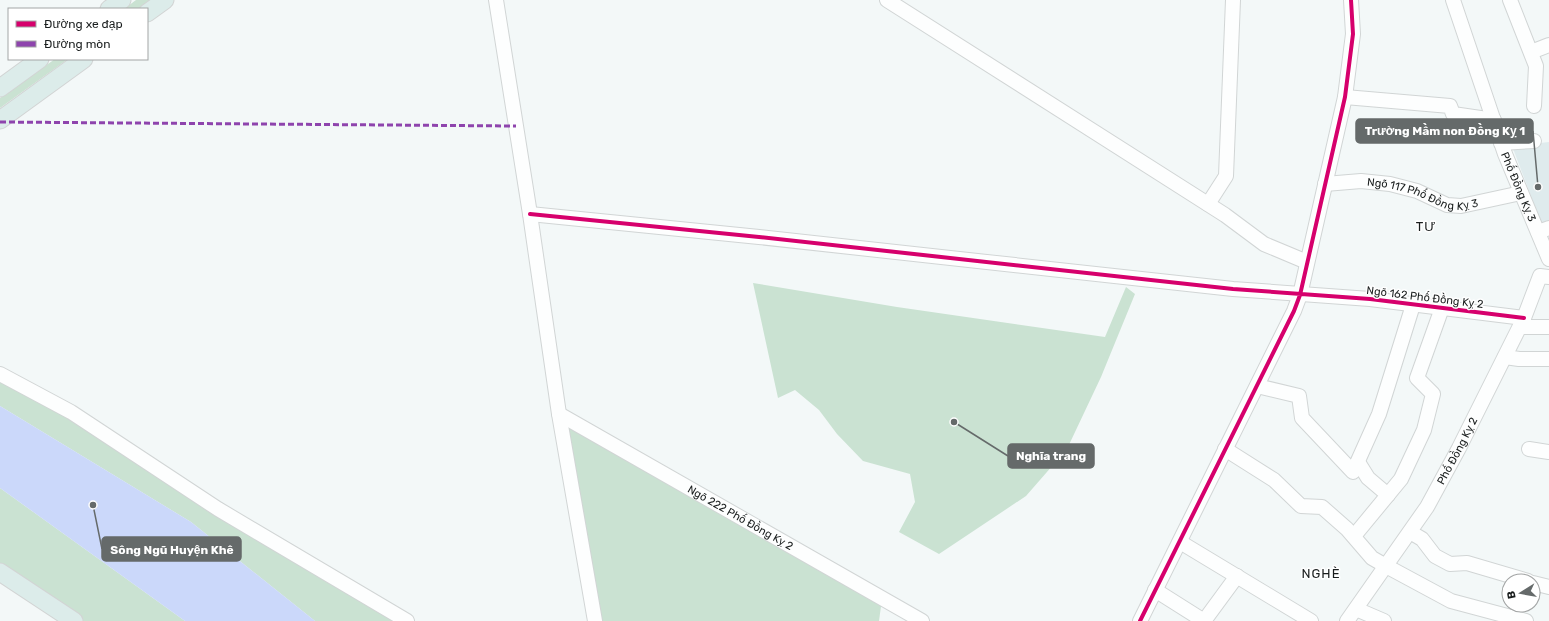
<svg xmlns="http://www.w3.org/2000/svg" width="1549" height="621" viewBox="0 0 1549 621" font-family="Rubik,sans-serif">
  <style>
    .built { fill: #dfebed }
    .green { fill: #cae2d2 }
    .water { fill: #cbd8fa }
    .lines { fill: none; stroke-linecap: round; stroke-linejoin: round }
    .minor-casing { stroke: #d1d5d5; stroke-width: 16 }
    .major-casing { stroke: #d2d4d4; stroke-width: 19 }
    .minor { stroke: #fdfefe; stroke-width: 14 }
    .major { stroke: #dcecea; stroke-width: 17 }
    .quiet { stroke: #8e44ad; stroke-width: 3; stroke-dasharray: 6 3; stroke-linecap: butt }
    .cycleway-casing { stroke: #fff; stroke-width: 6 }
    .cycleway { stroke: #d6006c; stroke-width: 4 }
    .labels { text-anchor: middle; stroke-width: 3; stroke-linejoin: round; paint-order: stroke }
    .street-label { font-size: 11px; fill: #191d1d; stroke: #fff }
    .quarter-label { font-size: 13px; letter-spacing: 1px; fill: #191d1d; stroke: #fff }
    .leader { fill: none; stroke: #656a6a; stroke-width: 1.5 }
    .callout-dot { fill: #656a6a; stroke: #fff; stroke-width: 1.5 }
    .callout { fill: #656a6a; stroke: #656a6a; stroke-width: 1.5 }
    .callout-label { font-size: 12px; text-anchor: middle; font-weight: bold; fill: #fff }
  </style>
  <rect width="100%" height="100%" fill="#f3f8f8"/>
  <path class="built" d="M1549 142V228L1544 230 1512 146Z"/>
  <path class="green" d="M136 0H150L138 9H124Z
    M55 59H68L0 108V98Z
    M753 283 897 307 1105 337 1126 287 1135 294 1101 377 1067 449 1026 496 939 554 899 532 915 502 910 474 863 461 837 434 819 410 795 390 778 398Z
    M0 374 407 621H315L191 522 0 406Z
    M559 414 882 599 879 621H595Z
    M0 488 185 621H75L0 572Z"/>
  <path class="water" d="M0 406 191 522 315 621H185L0 488Z"/>
  <g class="lines">
    <g class="minor-casing">
      <g id="minor">
        <path d="M496 0 530 214 559 414 595 621"/>
        <path d="M887 0 1225 215 1264 244 1307 262"/>
        <path id="s1" d="M1453 0 1505 154 1549 259"/>
        <path d="M1510 0 1536 66 1534 106"/>
        <path d="M1531 52 1549 45"/>
        <path d="M1345 97 1450 106 1453 114 1494 120"/>
        <path d="M1501 143 1534 141"/>
        <path id="s2" d="M1325 184 1361 181 1390 184 1417 191 1447 205 1461 206 1521 193"/>
        <path d="M1208 204 1226 176 1233 0"/>
        <path d="M530 214 759 237 1233 289 1370 299 1524 318"/>
        <path d="M1538 232 1549 228"/>
        <path d="M1520 327H1549"/>
        <path d="M1505 357 1519 359H1549"/>
        <path d="M0 374 71 412 218 509 407 621"/>
        <path d="M1257 386 1299 396 1302 418 1353 472 1379 414 1413 305"/>
        <path id="s3" d="M559 414 922 621"/>
        <path d="M1225 449 1274 480 1301 506 1322 507 1347 529 1372 558 1386 566 1451 601 1526 621"/>
        <path d="M1529 449 1549 452"/>
        <path d="M1358 462 1368 478 1388 495"/>
        <path d="M1410 532 1422 539 1435 556 1450 564 1467 563 1528 581"/>
        <path d="M1354 536 1401 479 1424 430 1433 394 1417 378 1442 308"/>
        <path d="M1180 542 1311 621"/>
        <path d="M1533 583 1549 587"/>
        <path d="M1155 590 1204 621 1237 576"/>
        <path d="M1356 609 1384 621"/>
        <path d="M1140 621 1294 311 1300 295 1345 97 1353 34 1351 0"/>
        <path id="s4" d="M1347 621 1427 507 1459 448 1524 318 1540 276 1549 277"/>
      </g>
    </g>
    <g class="major-casing">
      <path id="major" d="M109 9 122 0
        M147 13 165 0
        M0 88 40 59
        M0 120 84 59
        M0 572 74 621"/>
    </g>
    <use href="#minor" class="minor"/>
    <use href="#major" class="major"/>
    <path class="quiet" d="M0 122 516 126"/>
    <g class="cycleway-casing">
      <path id="cycleway" d="M530 214 759 237 1233 289 1370 299 1524 318
        M1140 621 1294 311 1300 295 1345 97 1353 34 1351 0"/>
    </g>
    <use href="#cycleway" class="cycleway"/>
  </g>
  <g class="labels">
    <g class="street-label">
      <text dy="4" stroke="none"><textPath href="#s1" startOffset="198">Phố Đồng Kỵ 3</textPath></text>
      <text dy="4" stroke="none"><textPath href="#s2" startOffset="100">Ngõ 117 Phố Đồng Kỵ 3</textPath></text>
      <text transform="translate(1425 297) rotate(7)" y="4">Ngõ 162 Phố Đồng Kỵ 2</text>
      <text dy="4" stroke="none"><textPath href="#s4" startOffset="203">Phố Đồng Kỵ 2</textPath></text>
      <text dy="4" stroke="none"><textPath href="#s3" startOffset="209">Ngõ 222 Phố Đồng Kỵ 2</textPath></text>
    </g>
    <g class="quarter-label">
      <text x="1426" y="231">TƯ</text>
      <text x="1321" y="578">NGHÈ</text>
    </g>
  </g>
  <path class="leader" d="M1538 187L1533 131M954 422L1008 456M93 505L102 549"/>
  <g class="callout-dot">
    <circle cx="1538" cy="187" r="4"/>
    <circle cx="954" cy="422" r="4"/>
    <circle cx="93" cy="505" r="4"/>
  </g>
  <g class="callout">
    <rect x="1356" y="119" width="177" height="24" rx="4"/>
    <rect x="1008" y="444" width="86" height="24" rx="4"/>
    <rect x="102" y="537" width="139" height="24" rx="4"/>
  </g>
  <g class="callout-label">
    <text x="1445" y="135">Trường Mầm non Đồng Kỵ 1</text>
    <text x="1051" y="460">Nghĩa trang</text>
    <text x="172" y="554">Sông Ngũ Huyện Khê</text>
  </g>
  <rect x="8" y="8" width="140" height="52" fill="#ffffff" stroke="#a3a5a5"/>
  <rect x="16" y="21" width="20" height="6" fill="#d6006c" stroke="#a3a5a5"/>
  <text x="44" y="28" font-size="12" fill="#191d1d">Đường xe đạp</text>
  <rect x="16" y="41" width="20" height="6" fill="#8e44ad" stroke="#a3a5a5"/>
  <text x="44" y="48" font-size="12" fill="#191d1d">Đường mòn</text>
  <g transform="translate(1521 593) rotate(259)"><circle r="19" fill="#ffffff" stroke="#a3a5a5"/>
  <path d="M0-3L7 15L0 10L-7 15Z" fill="#656a6a"/>
  <text y="-6" font-size="11" font-weight="bold" text-anchor="middle" fill="#191d1d">B</text>
  </g>
</svg>
